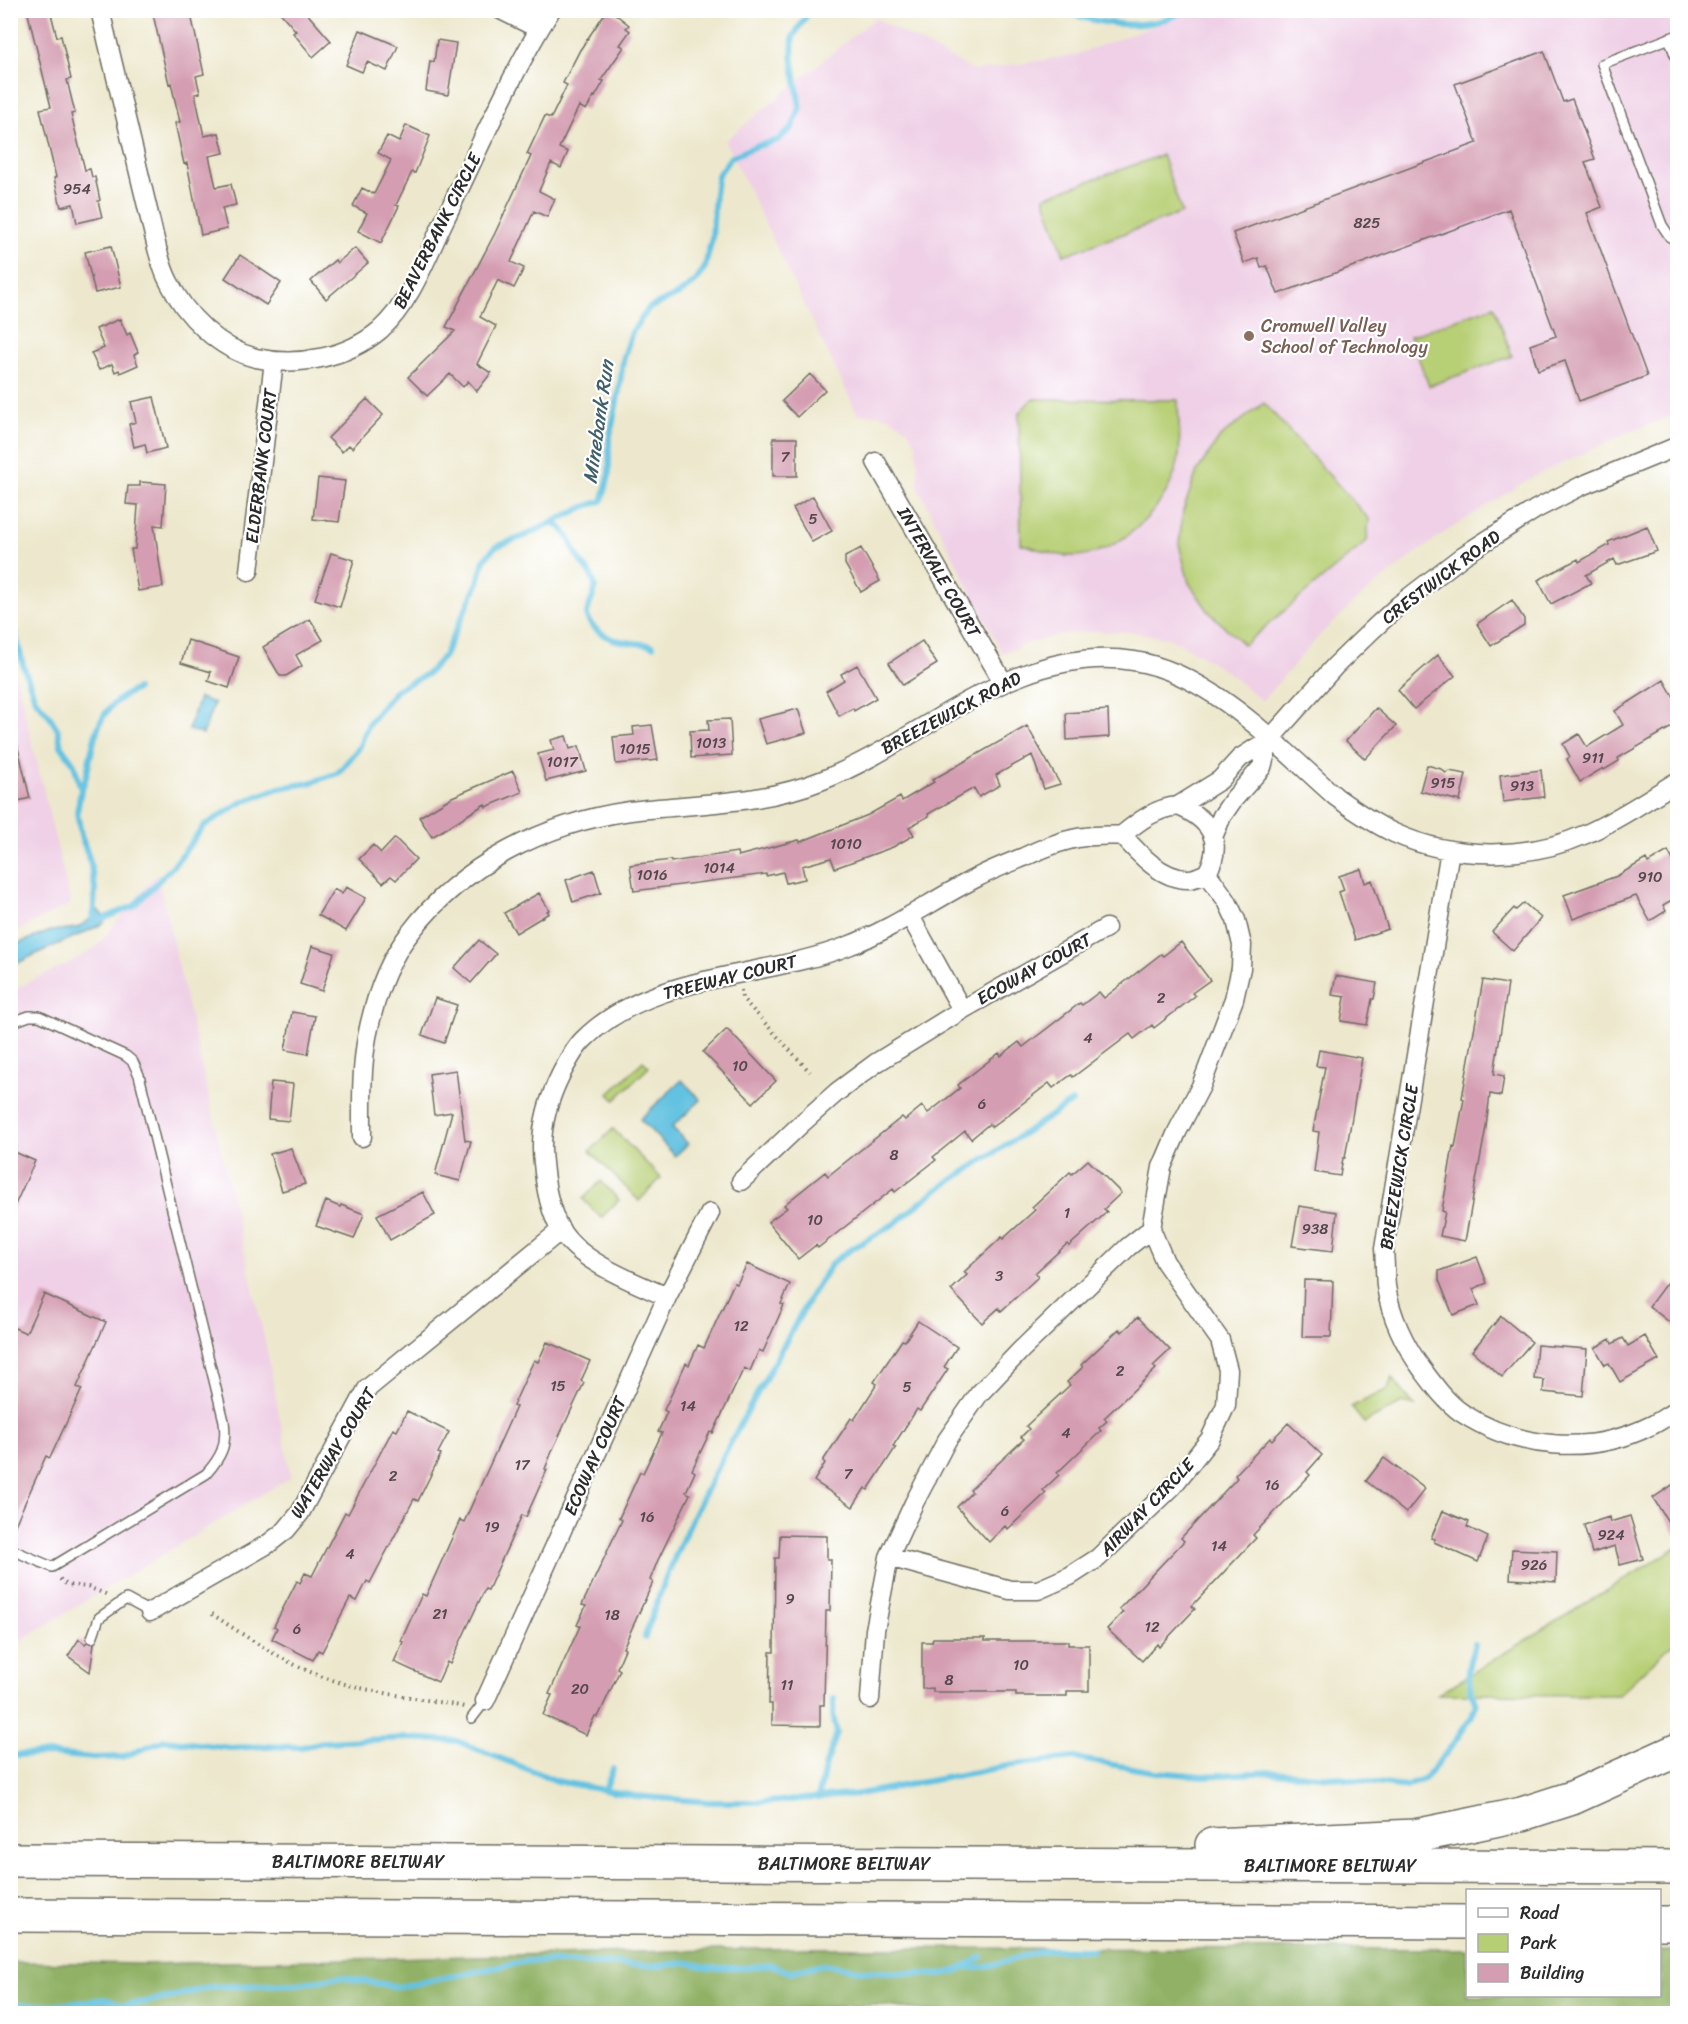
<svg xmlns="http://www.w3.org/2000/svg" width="1688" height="2024" viewBox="0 0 1688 2024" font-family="Sriracha,sans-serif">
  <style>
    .built { fill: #efd0e6 }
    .green { fill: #b7cf74; stroke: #717d50; stroke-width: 1.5 }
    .forest { fill: #91b266; stroke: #5e6e48; stroke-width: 1.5 }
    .water { fill: #63c2e1; stroke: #477686; stroke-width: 1.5 }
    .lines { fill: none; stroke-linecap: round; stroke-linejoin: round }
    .stream { stroke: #63c2e1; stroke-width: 6 }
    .building { fill: #d49db1 }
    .lane-casing { stroke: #6f6d64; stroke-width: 12 }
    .street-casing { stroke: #6f6d64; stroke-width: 21 }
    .highway-casing { stroke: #6f6d64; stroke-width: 36 }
    .path { stroke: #6f6d64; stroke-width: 4; stroke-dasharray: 1.5 4.5; stroke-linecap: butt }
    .lane { stroke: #fff; stroke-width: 9 }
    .street { stroke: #fff; stroke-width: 18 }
    .highway { stroke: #fff; stroke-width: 33 }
    .education-dot { fill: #8d6e63; stroke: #fff; stroke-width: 2 }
    .labels { text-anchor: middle; stroke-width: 4.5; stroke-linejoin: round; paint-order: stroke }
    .number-label { font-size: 15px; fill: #55484c }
    .street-label { font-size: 18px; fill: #2b2b2b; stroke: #fff }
    .education-label { font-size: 18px; fill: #785e54; stroke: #fff; text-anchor: start }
    .water-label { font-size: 20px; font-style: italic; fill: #3f606b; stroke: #fff }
  </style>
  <rect width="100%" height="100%" fill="#fff"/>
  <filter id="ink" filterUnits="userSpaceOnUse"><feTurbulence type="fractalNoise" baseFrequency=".0167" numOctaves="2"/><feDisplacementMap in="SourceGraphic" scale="12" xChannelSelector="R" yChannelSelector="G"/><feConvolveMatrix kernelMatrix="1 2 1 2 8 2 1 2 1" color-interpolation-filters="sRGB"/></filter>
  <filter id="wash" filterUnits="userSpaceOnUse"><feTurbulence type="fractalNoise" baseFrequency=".008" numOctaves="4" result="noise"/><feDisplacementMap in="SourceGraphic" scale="24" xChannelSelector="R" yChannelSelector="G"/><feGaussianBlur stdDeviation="1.35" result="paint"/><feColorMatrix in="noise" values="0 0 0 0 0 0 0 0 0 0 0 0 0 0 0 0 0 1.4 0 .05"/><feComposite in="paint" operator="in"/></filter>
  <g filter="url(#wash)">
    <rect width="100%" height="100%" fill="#ede8cd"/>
    <path class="built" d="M1194 11H1677V414L1625 434 1529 479 1444 533 1403 563 1357 600 1321 634 1262 701 1228 673 1196 652 1168 638 1131 632 1094 631 1059 635 1032 642 1002 653 918 487V467L916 444 908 430 892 418 877 414 858 415 725 141 875 18 974 71 1075 55Z
      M10 651 71 904 11 934H10Z
      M157 873 266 1345 291 1477 11 1646V990L70 963 95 948Z"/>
    <path class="green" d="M1162 155 1182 213 1064 255 1044 197Z
      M1494 306 1512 356 1429 386 1410 336Z
      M1032 399 1178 400C1178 418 1181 438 1179 455 1174 502 1118 559 1069 556 1055 556 1035 547 1021 544L1019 413Z
      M1264 403 1369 519 1367 541 1244 645 1209 612 1189 583 1179 544 1183 511 1197 471 1220 437Z
      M643 1061 649 1067 615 1100 609 1094Z
      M613 1129 661 1178 639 1201 590 1151Z
      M601 1181 619 1200 601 1218 583 1199Z
      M1392 1378 1415 1406 1402 1403 1364 1423 1351 1407 1388 1389Z
      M1677 1547V1640L1618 1695 1438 1694Z"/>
    <path class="forest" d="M803 1948 1467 1949 1468 1996H1660V1950H1677V2013L953 2014 877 2005 766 2010 755 2014 11 2013V1962L147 1964Z"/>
    <path class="water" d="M199 698 214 703 203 734 188 730Z
      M98 910 105 918 104 923C73 939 40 950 11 967V946L51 931 77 928 90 919 94 912Z
      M682 1080 701 1100 672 1127 688 1144 675 1156 640 1119Z"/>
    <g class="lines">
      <path class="stream" d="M1065 10C1090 23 1131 28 1159 21 1169 18 1178 14 1187 10
        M553 522C567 530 570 541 577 555 582 566 594 574 595 587 595 597 588 604 587 614 586 625 606 638 616 640 628 643 640 643 653 646
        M10 612 23 665 35 699 48 714 58 730 61 746 74 764 81 790 77 812 81 835 90 861 95 889 93 919
        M81 790C86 781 87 773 89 763 96 727 102 704 137 689
        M100 920 134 906 175 864 204 826 242 802 279 788 309 783 338 773 359 748 369 723 396 690 427 674 444 656 478 582 484 560 495 547 522 537 584 507 602 501 609 476V441L619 391 623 360 632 332 649 308 679 294 696 281 705 267 712 238 715 193 718 175 731 157 754 147 778 140 792 128 800 108 792 56 793 37 810 10
        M645 1637C683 1516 751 1408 810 1297L832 1263 848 1251 894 1224 935 1191 1072 1102
        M10 1755 52 1754 93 1758 122 1757 165 1740 231 1748 264 1746 301 1747 324 1742 407 1738 457 1741 557 1781 635 1796 710 1802H767L859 1794 1013 1765 1073 1758 1156 1772 1203 1776 1272 1772 1332 1777 1406 1787 1425 1778 1448 1751 1471 1718 1476 1705C1466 1677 1465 1672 1475 1644
        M605 1790 613 1769
        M818 1798 825 1767 837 1733 833 1715 834 1698
        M965 1967C992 1970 1018 1955 1044 1951 1060 1949 1077 1950 1092 1950
        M10 2005H62L105 1999 123 2006 172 1997 211 1987 297 1984 340 1977 399 1987 528 1961 661 1966 686 1962 709 1968H746L771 1965 789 1972 824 1964 864 1971 941 1975 959 1970 981 1957"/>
    </g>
    <g id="blocks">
      <path class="building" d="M27 10H50L57 37 61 36 71 79 67 80 75 113 71 114 85 170 90 169 92 177H95L100 200 98 201 102 217 77 223 73 204 61 207 54 178 56 177 40 109 51 107Z
        M152 10H190L204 74 196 76 200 93 195 94 204 136 219 133 224 153 209 156 216 187 231 184 236 205 222 208 227 229 201 235 187 163 184 164 175 123 180 122 171 83 169 84Z
        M278 10H304L331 41 313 57 293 33 296 31Z
        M607 10H610L629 25 626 28 630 31 620 45 624 47 601 80 604 81 595 97 594 96 586 110 579 106 559 148 568 152 561 168 551 163 539 191 555 199 547 217 534 211 511 262 524 268 514 288 498 280 480 317 496 326 477 364 491 373 477 391 468 381 463 387 450 374 427 396 408 377 455 331 446 327 495 233 531 156 527 154 545 116 551 118 567 85 563 83 580 50Z
        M360 30 398 46 387 71 367 62 362 72 346 65Z
        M437 40 456 43 448 95 426 91 430 61 434 62Z
        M1544 51 1563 102 1572 99 1595 159 1585 162 1602 207 1587 213 1647 376 1579 401 1565 361 1538 370 1530 345 1556 336 1509 209 1278 294 1267 266 1261 268 1258 258 1244 263 1233 233 1477 143 1455 84Z
        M406 125 430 136 415 173 412 172 396 205 399 206 381 243 358 231 367 213 353 206 362 188 374 194 391 160 378 153 387 136 399 142Z
        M111 246 121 287 95 293 85 252Z
        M355 248 368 263 326 299 311 281 335 260 337 263Z
        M240 255 281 283 266 305 225 278Z
        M120 319 127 335 130 333 138 352 134 355 138 365 120 373 119 370 115 372 112 364 99 370 91 353 104 348 96 329Z
        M810 374 825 390 797 417 782 401Z
        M154 397 166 448 147 453 145 444 134 447 129 424 136 422 131 402Z
        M367 399 383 415 352 448 349 445 342 452 328 438Z
        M773 438H797V476H773Z
        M318 478 345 481 339 522 313 519Z
        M140 482 166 484 163 526 154 525 163 587 138 591 131 549H135L138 505 126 504 128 486H140Z
        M813 496 832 531 812 542 793 508Z
        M1647 526 1657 551 1617 565 1614 559 1586 575 1591 583 1551 604 1538 580 1578 559 1579 562 1609 545 1608 542Z
        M861 548 880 581 861 592 845 564V557Z
        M331 553 354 560 340 607 315 599Z
        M1512 600 1524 619V625L1491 646 1477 624Z
        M310 619 323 640 296 655 302 666 286 676H280L263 647Z
        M188 640 239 657 229 688 208 681 211 672 181 663Z
        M922 641 937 664 903 685 889 663Z
        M1438 655 1455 676 1414 709 1398 690Z
        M857 665 876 698 854 711 853 708 839 716 826 691 844 680 841 674Z
        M1664 680 1677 703V724L1618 758 1619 761 1604 770 1603 768 1580 782 1567 759 1570 757 1563 744 1579 734 1587 747 1623 725 1615 711Z
        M1376 708 1396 726 1365 759 1346 741Z
        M798 709 806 733 766 744 758 719Z
        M1108 710 1109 737 1067 740 1066 713Z
        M730 719 732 755 691 758 690 731 709 730 708 720Z
        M652 725 658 760 616 764 613 737 634 735 633 727Z
        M1027 726 1060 784 1044 789 1032 755 996 775 1000 785 979 797 974 788 928 814 929 816 909 827 914 835 893 847 835 868 831 858 802 866 805 879 786 883 783 872 766 876V874L634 891 630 865 671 860V862L737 852 738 856 799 840 800 842 868 815 900 797 902 801 934 782 932 780Z
        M566 736 570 749 579 746 586 771 546 781 538 754 554 750 551 740Z
        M16 740 30 798 10 803V741Z
        M1427 765 1441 769 1446 773 1449 771 1466 774 1460 801 1420 791Z
        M1541 770 1544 797 1503 802 1500 775Z
        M513 771 522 792 486 807 485 804 432 837 419 817 452 797Z
        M395 838 416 859 396 880 391 876 383 883 359 859 373 845 381 853Z
        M1668 851 1677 868V897L1663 905 1666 911 1650 921 1636 896 1573 919 1564 895 1617 876 1646 859 1648 863Z
        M1361 869 1365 883 1372 880 1388 929 1355 940 1339 892 1344 890 1339 876Z
        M594 870 601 893 573 902 566 880Z
        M346 887 366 898 346 931 318 915 334 889 342 894Z
        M539 893 549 910 547 911 549 913 516 933 504 913Z
        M1524 903 1541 918 1513 951 1492 932 1514 908 1516 910Z
        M479 940 496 954 471 983 454 968Z
        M1181 942 1210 980 1192 993 1195 996 1154 1028 1152 1025 1134 1039 1130 1034 1073 1077 1071 1075 1053 1088 1049 1083 992 1127 989 1124 971 1139 965 1131 933 1157 936 1160 895 1192 893 1189 818 1248 816 1245 798 1259 768 1222 787 1208 784 1205 825 1172 828 1176 902 1117 905 1120 922 1106 928 1113 960 1088 958 1085 999 1053 1001 1056 1019 1042 1023 1047 1080 1003 1082 1005 1099 992 1104 998 1161 954 1163 956Z
        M312 946 334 953 322 991 300 984Z
        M1336 976 1377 983 1374 999H1372L1367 1025 1341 1021 1345 997 1332 995Z
        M1483 980 1508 984 1494 1074 1504 1076 1501 1096 1490 1094 1486 1127 1465 1241 1440 1236 1445 1212 1442 1211 1453 1146 1455 1147 1464 1099 1462 1098Z
        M435 998 457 1005 444 1043 422 1035Z
        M292 1012 315 1016 308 1054 285 1050Z
        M727 1029 776 1081 753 1103 703 1052Z
        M1319 1050 1362 1058 1345 1158H1343L1340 1176 1314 1172 1319 1132 1313 1131 1325 1067 1316 1066Z
        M456 1070 465 1140 471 1141 460 1181 435 1175 452 1112 434 1115 429 1074Z
        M271 1082 293 1084 289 1121 268 1119Z
        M291 1148 305 1184 282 1191 270 1154Z
        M10 1150 35 1161 10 1216Z
        M1088 1160 1121 1193 1104 1209 1107 1212 1069 1246 1067 1244 1035 1273 1038 1277 1001 1311 999 1308 982 1323 951 1290 967 1275 964 1272 1002 1237 1003 1239 1035 1210 1032 1207 1070 1172 1072 1174Z
        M423 1192 435 1215 390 1240 377 1215Z
        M326 1201 340 1207 341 1205 364 1214 354 1239 316 1226Z
        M1299 1206 1337 1212 1333 1251 1292 1246Z
        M1477 1257 1487 1283 1473 1289 1479 1305 1453 1315 1439 1280V1271Z
        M747 1264 790 1284 781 1304 784 1305 763 1352 759 1350 750 1371 744 1368 713 1433 710 1432 692 1470 695 1472 686 1492 690 1494 658 1560 650 1580 653 1582 623 1648 625 1649 617 1668 620 1670 598 1717 595 1716 586 1735 543 1715 552 1695 549 1694 580 1626 577 1625 586 1606 582 1605 622 1520 619 1518 640 1472 643 1473 662 1433 658 1432 667 1412 664 1410 686 1363 689 1365 698 1345 704 1348 734 1283 737 1284Z
        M1304 1280 1333 1281 1331 1337H1302Z
        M1667 1282 1677 1290V1328L1649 1306Z
        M44 1294 106 1322 77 1387 82 1389 50 1458 46 1456 10 1536V1326L26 1333Z
        M1501 1316 1532 1342 1502 1377 1472 1351Z
        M1138 1317 1170 1350 1153 1366 1156 1369 1104 1418 1107 1421 1099 1428 1101 1431 1057 1473 1059 1475 1043 1490 1046 1493 1008 1529 1005 1526 989 1542 957 1507 972 1492 970 1490 1024 1439 1021 1437 1029 1429 1026 1426 1070 1385 1067 1382 1083 1367 1081 1365 1119 1329 1122 1332Z
        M918 1321 957 1347 944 1367 948 1369 920 1411 917 1409 893 1446 896 1447 868 1490 865 1488 853 1507 814 1481 825 1463 823 1461 851 1418 854 1420 877 1384 874 1382 902 1340 905 1341Z
        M1645 1336 1659 1360 1620 1382 1609 1363 1605 1365 1595 1348 1610 1339 1612 1344 1623 1338 1628 1346Z
        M547 1342 590 1361 581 1381 584 1383 553 1449 545 1469 547 1470 526 1517 522 1515 488 1590 485 1589 450 1664 447 1662 438 1682 394 1662 403 1642 401 1641 422 1594 426 1596 460 1520 464 1522 516 1407 513 1406 534 1360 538 1362Z
        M1537 1345 1587 1349 1583 1396 1543 1392 1544 1380 1534 1379Z
        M407 1411 449 1432 438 1453 441 1454 418 1501 414 1499 370 1583 367 1581 357 1601 350 1598 322 1652 318 1650 313 1660 272 1639 277 1628 274 1626 297 1581 300 1583 305 1573 312 1576 345 1512 348 1514 393 1429 397 1431Z
        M1288 1423 1322 1455 1307 1472 1310 1475 1253 1535 1256 1538 1192 1606 1195 1609 1159 1647 1157 1644 1142 1661 1107 1629 1123 1612 1119 1609 1184 1541 1181 1538 1237 1478 1235 1475 1270 1438 1272 1440Z
        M1384 1458 1425 1489 1406 1513 1366 1481Z
        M1677 1482V1536L1653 1498Z
        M1443 1511 1469 1522 1467 1527 1488 1537 1478 1562 1434 1542 1435 1539 1431 1538Z
        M1630 1516 1643 1559 1620 1565 1615 1546 1592 1553 1584 1525 1609 1517 1610 1522Z
        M780 1535 827 1536V1559H831L830 1611H826L824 1705H820V1726L772 1725V1704H769L770 1652H774L775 1558H779Z
        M1512 1549 1557 1551 1556 1582 1510 1579Z
        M933 1638H985V1641H1068V1645H1089V1691H1067V1696H1016V1692H933V1688L922 1689V1642H932Z
        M79 1639 85 1644 87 1642 94 1644 90 1672 68 1656Z"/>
    </g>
  </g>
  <g filter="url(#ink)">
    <use href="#blocks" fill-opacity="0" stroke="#6f6d64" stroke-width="1.5"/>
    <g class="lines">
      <g class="lane-casing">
        <path id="lane" d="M1678 35 1602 64 1662 225 1670 237 1678 241
          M1669 38 1678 63
          M10 1023 29 1016H39L126 1056 133 1062 139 1075 224 1421C227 1445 222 1456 206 1474L52 1567 10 1549
          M92 1638 99 1618 126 1599 150 1612
          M472 1718 485 1701"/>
      </g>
      <g class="street-casing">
        <path id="street" d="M100 10 157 248C160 259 163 271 169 282 185 315 219 349 256 358 297 367 347 358 380 330 411 302 426 258 444 221 478 151 509 77 551 10
          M501 10 539 29
          M876 462 1003 682
          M249 571 274 361
          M1178 806 1220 780 1240 758 1270 739 1335 666 1370 632 1399 605 1464 555 1536 509 1581 486 1678 446
          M1178 806C1210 819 1225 841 1207 873 1202 875 1195 879 1189 879 1162 880 1138 853 1122 835 1139 821 1156 808 1178 806Z
          M1213 837 1222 816 1233 800 1262 767 1270 739
          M1450 850 1384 1249C1385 1261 1385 1274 1386 1286 1390 1315 1405 1346 1422 1369 1433 1384 1446 1402 1462 1413 1517 1449 1590 1456 1650 1426 1659 1422 1668 1415 1678 1410
          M910 916 962 1010
          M362 1137C362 1104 361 1070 367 1037 374 1001 387 962 410 933 462 864 546 823 630 811 695 803 761 805 823 780 926 739 1015 643 1134 661 1211 673 1279 747 1336 797 1354 810 1373 823 1394 833 1453 860 1528 860 1586 834 1618 820 1648 799 1678 781
          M741 1181 801 1124 837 1092 876 1063 962 1010 1106 928
          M667 1297C634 1282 579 1262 560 1229 549 1209 545 1185 543 1163 539 1132 547 1102 561 1074 567 1063 574 1049 583 1040 651 972 764 979 848 946 895 928 934 899 978 877 993 869 1009 863 1024 857 1043 848 1064 839 1085 837 1097 835 1110 836 1122 835
          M889 1557 1010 1590H1038L1070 1576 1098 1558 1172 1487 1210 1439 1226 1405 1228 1370 1220 1340 1165 1262 1151 1229
          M150 1612 268 1544 286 1530 300 1513 367 1389 561 1230
          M870 1699 875 1630 889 1557 914 1503 947 1440 979 1394 1021 1350 1128 1247 1151 1229 1162 1167 1177 1132 1201 1086 1234 999 1241 968 1242 945 1236 920 1227 901 1207 873
          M485 1701 667 1297 710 1213"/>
      </g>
      <g class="highway-casing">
        <path id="highway" d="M1212 1845 1415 1836 1470 1825 1522 1814 1572 1798 1678 1750
          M10 1860 1678 1867
          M10 1915 1468 1922
          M1660 1923H1678"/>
      </g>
      <path class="path" d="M741 990 742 998 810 1072
        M60 1579 67 1585 88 1587 108 1595
        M212 1614C248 1638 287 1665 329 1679 372 1694 419 1697 464 1707"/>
      <use href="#lane" class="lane"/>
      <use href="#street" class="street"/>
      <use href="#highway" class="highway"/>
    </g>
  </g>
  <circle class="education-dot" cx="1249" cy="336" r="6"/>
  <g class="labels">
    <g class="number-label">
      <text x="77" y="194">954</text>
      <text x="1367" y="228">825</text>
      <text x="785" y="462">7</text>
      <text x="813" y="524">5</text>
      <text x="711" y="748">1013</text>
      <text x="635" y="754">1015</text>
      <text x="1593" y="763">911</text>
      <text x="562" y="767">1017</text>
      <text x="1443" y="788">915</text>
      <text x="1522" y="791">913</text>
      <text x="846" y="849">1010</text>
      <text x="719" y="873">1014</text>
      <text x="652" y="880">1016</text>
      <text x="1650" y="882">910</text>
      <text x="1161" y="1003">2</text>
      <text x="1088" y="1043">4</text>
      <text x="740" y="1071">10</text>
      <text x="982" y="1109">6</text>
      <text x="894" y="1160">8</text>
      <text x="1067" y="1218">1</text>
      <text x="815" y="1225">10</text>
      <text x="1315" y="1234">938</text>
      <text x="999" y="1281">3</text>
      <text x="741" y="1331">12</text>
      <text x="1120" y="1376">2</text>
      <text x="558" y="1391">15</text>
      <text x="907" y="1392">5</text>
      <text x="688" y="1411">14</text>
      <text x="1066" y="1438">4</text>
      <text x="522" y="1470">17</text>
      <text x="848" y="1479">7</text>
      <text x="393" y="1481">2</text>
      <text x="1272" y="1490">16</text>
      <text x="1005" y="1516">6</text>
      <text x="647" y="1522">16</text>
      <text x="492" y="1532">19</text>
      <text x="1611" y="1540">924</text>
      <text x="1219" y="1551">14</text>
      <text x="350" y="1559">4</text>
      <text x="1534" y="1570">926</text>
      <text x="790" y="1604">9</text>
      <text x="440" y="1619">21</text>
      <text x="612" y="1620">18</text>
      <text x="1152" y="1632">12</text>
      <text x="297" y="1634">6</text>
      <text x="1021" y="1670">10</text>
      <text x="949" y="1685">8</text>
      <text x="787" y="1690">11</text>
      <text x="580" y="1694">20</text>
    </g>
    <g class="street-label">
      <text transform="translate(437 231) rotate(-63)" y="6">BEAVERBANK CIRCLE</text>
      <text transform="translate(261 466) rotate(-83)" y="6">ELDERBANK COURT</text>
      <text transform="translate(939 572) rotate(60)" y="6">INTERVALE COURT</text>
      <text transform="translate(1441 577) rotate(-37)" y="6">CRESTWICK ROAD</text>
      <text transform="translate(951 713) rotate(-28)" y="6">BREEZEWICK ROAD</text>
      <text transform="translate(1034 969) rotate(-29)" y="6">ECOWAY COURT</text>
      <text transform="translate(730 977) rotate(-14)" y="6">TREEWAY COURT</text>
      <text transform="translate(1399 1167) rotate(-81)" y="6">BREEZEWICK CIRCLE</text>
      <text transform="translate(333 1453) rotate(-59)" y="6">WATERWAY COURT</text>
      <text transform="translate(595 1456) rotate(-66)" y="6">ECOWAY COURT</text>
      <text transform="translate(1147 1507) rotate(-46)" y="6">AIRWAY CIRCLE</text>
      <text x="358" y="1868">BALTIMORE BELTWAY</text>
      <text x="844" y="1870">BALTIMORE BELTWAY</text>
      <text x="1330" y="1872">BALTIMORE BELTWAY</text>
    </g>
    <g class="education-label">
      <text x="1261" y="332">Cromwell Valley<tspan x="1261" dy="21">School of Technology</tspan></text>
    </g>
    <g class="water-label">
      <text transform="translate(598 422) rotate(-82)" y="7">Minebank Run</text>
    </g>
  </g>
  <rect width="1688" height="2024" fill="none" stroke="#fff" stroke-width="36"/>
  <rect x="1466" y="1889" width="195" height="108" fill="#ffffff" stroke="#aaaaaa" stroke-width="1.5"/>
  <rect x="1478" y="1908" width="30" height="9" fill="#ffffff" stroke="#aaaaaa" stroke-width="1.5"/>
  <text x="1520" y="1919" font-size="18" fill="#2b2b2b">Road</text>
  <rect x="1478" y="1934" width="30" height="18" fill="#b7cf74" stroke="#aaaaaa" stroke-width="1.5"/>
  <text x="1520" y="1949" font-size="18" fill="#2b2b2b">Park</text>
  <rect x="1478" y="1964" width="30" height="18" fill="#d49db1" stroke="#aaaaaa" stroke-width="1.5"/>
  <text x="1520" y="1979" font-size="18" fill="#2b2b2b">Building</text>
</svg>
